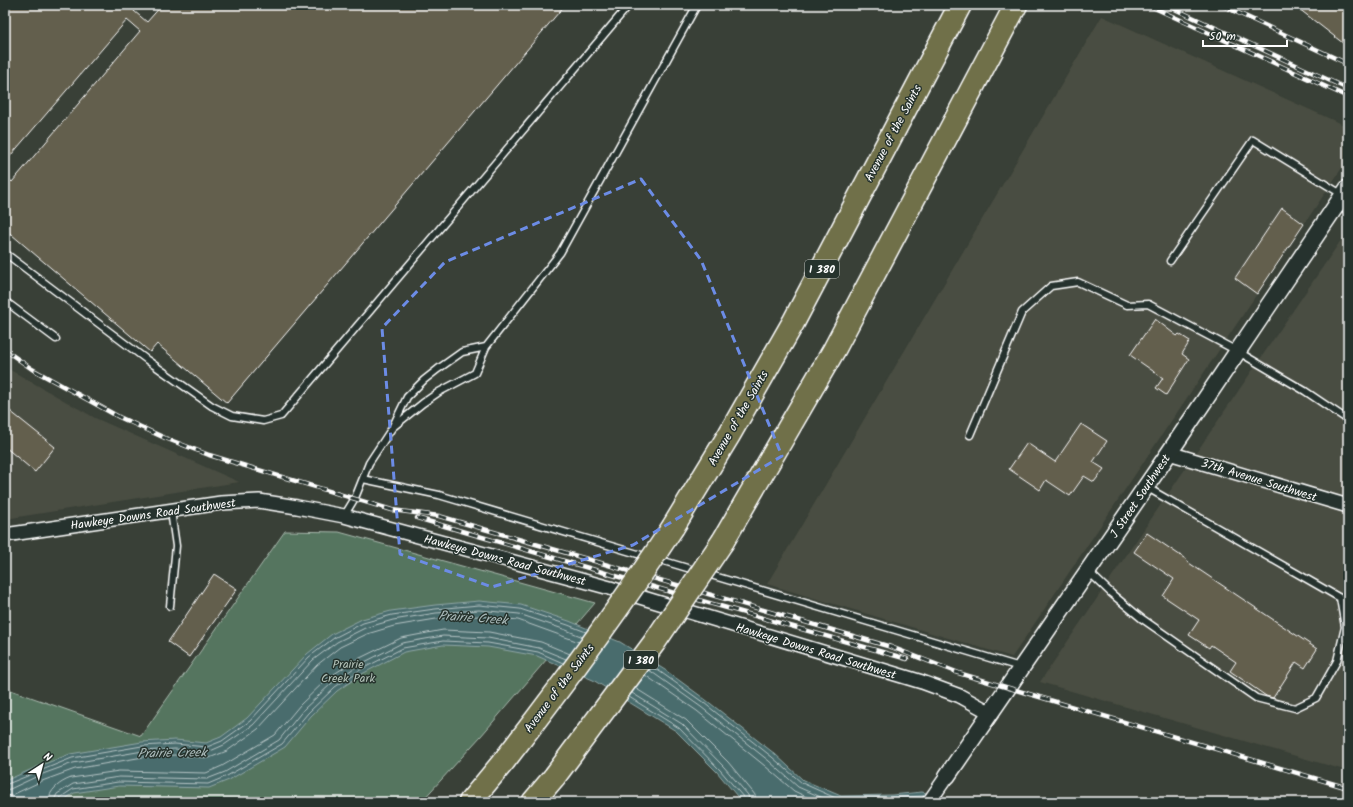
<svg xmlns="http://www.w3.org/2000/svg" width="1353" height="807" viewBox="0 0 1353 807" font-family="Kalam,sans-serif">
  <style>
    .built { fill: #4a4d42 }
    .green { fill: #54755f; stroke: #aabaaf }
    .water { fill: #486c6d; stroke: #91a7a7 }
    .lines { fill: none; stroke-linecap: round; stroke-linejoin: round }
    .shore { stroke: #b6c4c5; stroke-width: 1 }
    .building { fill: #645e4d; stroke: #fff }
    .service-casing { stroke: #fff; stroke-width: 9 }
    .minor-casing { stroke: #fff; stroke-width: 16 }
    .tertiary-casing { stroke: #fff; stroke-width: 19 }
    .motorway-casing { stroke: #fff; stroke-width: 25 }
    .service { stroke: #26332d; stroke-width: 6 }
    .minor { stroke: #26332d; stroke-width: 13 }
    .tertiary { stroke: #26332d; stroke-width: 16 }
    .motorway { stroke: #70704a; stroke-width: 22 }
    .rail-casing { stroke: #fff; stroke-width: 4.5 }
    .rail { stroke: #26332d; stroke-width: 3; stroke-dasharray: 9; stroke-linecap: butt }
    .motorway-bridge-casing { stroke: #fff; stroke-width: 25; stroke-linecap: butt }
    .motorway-bridge { stroke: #70704a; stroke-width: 22 }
    .marked { fill: none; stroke: #6c8ce6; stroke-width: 3; stroke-dasharray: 8 5; stroke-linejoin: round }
    .labels { text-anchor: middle; stroke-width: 3; stroke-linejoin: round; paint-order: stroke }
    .shield { fill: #26332d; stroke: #bec2c0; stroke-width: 1 }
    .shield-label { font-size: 11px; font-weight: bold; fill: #fff }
    .street-label { font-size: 12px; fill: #fff; stroke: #26332d }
    .park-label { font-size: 12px; fill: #b2c1b7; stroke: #26332d }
    .water-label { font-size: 13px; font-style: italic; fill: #adbdbd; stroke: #26332d }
  </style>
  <rect width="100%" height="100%" fill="#394037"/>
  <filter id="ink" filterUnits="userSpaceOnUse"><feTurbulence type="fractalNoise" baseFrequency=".025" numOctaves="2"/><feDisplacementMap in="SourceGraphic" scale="8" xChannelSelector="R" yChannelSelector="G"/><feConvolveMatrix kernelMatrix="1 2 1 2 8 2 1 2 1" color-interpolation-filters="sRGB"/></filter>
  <g filter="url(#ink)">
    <path class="built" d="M1102 16 1348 127V159L1012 657 767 584Z
      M1348 230V771L1040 682Z
      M5 367 95 418 239 482 5 519Z"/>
    <path class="green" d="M285 531 339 532 595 603 481 736 421 802H5V688L141 736Z"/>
    <path class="water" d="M479 601 521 605 569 621 620 642 665 670 706 700 775 754 803 780 841 796 892 795 922 792 963 802H742L717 772 676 731 593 680 537 656 488 647 443 645 404 652 362 674 337 691 311 716 285 747 229 780 209 788 119 786 74 793 61 802H5V782L7 780 37 767 70 754 142 742 175 740 206 743 221 737 247 718 307 654 332 634 362 619 391 611 435 605Z"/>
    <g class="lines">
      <path class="shore" d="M652 666 704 703 772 757 802 783 840 800 924 796
        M649 670 701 707 769 761 798 787 832 802
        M645 675 697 711 765 766 794 791 817 802
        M635 688 686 720 728 762 752 791 755 795 756 802
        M632 693 682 724 724 767 748 795 750 802
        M629 697 679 728 720 770 744 798V802
        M5 785 72 758 142 746 175 744 207 747 222 741 250 721 309 657 334 638 363 623 392 615 435 609 479 605 520 609 568 625 586 632
        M5 790 10 789 40 775 73 763 143 751 175 749 208 752 224 745 253 725 313 660 337 642 365 628 393 620 436 613 479 610 519 614 566 630 583 637
        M5 796 12 795 42 781 75 769 143 757 175 755 209 758 227 751 258 729 317 665 340 647 367 634 394 626 436 619 479 616 518 620 579 642
        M48 802C49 790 60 782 71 778L119 771 206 773 222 766 275 735 300 705 328 678 354 661 401 638 443 630 489 632 541 642 570 654
        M54 802 55 798 57 794 73 784 119 777 207 779 225 772 279 740 304 709 332 683 357 666 402 643 443 636 488 638 539 648 566 659
        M59 802 61 797 73 789 118 782 208 784 227 776 282 744 308 713 335 687 360 670 403 648 443 641 488 643 538 652 563 663"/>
    </g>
    <path class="building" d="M5 5H138L134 11 147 22 162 5H565L227 403 157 344 150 352 5 229V175L12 182 140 31 127 20 5 162Z
      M1294 5H1348V47Z
      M1282 208 1304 224 1257 294 1235 278Z
      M1155 319 1177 336 1179 334 1190 341 1182 354 1189 359 1166 395 1156 388 1163 378 1130 355Z
      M5 407 55 447 35 472 5 447Z
      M1081 424 1107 441 1093 462 1104 469 1094 482 1084 476 1070 496 1046 480 1040 490 1009 469 1027 443 1055 462Z
      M1147 533 1187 560 1186 561 1317 649 1305 668 1296 662 1273 698 1266 696 1230 671 1236 662 1211 645 1209 648 1189 635 1199 620 1163 596 1174 579 1134 552Z
      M214 574 237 589 189 657 168 642Z"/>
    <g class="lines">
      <g class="service-casing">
        <path id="service" d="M5 253 147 360 212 406 232 416 263 421 281 416 629 5
          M1170 261 1253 140 1343 195
          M5 301 56 339
          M486 347 462 352 438 369 424 380 407 397 392 428 423 403 439 392 475 373 486 347 560 253 697 5
          M970 435 1022 312 1051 286 1078 282 1127 305 1148 304 1237 351 1305 391 1348 420
          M363 479 439 495 648 557
          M344 516 355 498 369 463 392 428
          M657 559 1020 667
          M1088 571 1112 594 1141 618 1256 698 1295 708 1316 698 1337 661 1345 627 1340 598 1146 487
          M170 606 176 546 171 511"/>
      </g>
      <g class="minor-casing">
        <path id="minor" d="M1169 453 1348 506
          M5 535 221 503 259 501 297 507 344 516 610 588 922 682 960 696 991 713
          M929 802 947 776"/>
      </g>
      <g class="tertiary-casing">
        <path id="tertiary" d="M947 776 1169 453 1348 188"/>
      </g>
      <g class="motorway-casing">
        <path id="motorway" d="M673 527 729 435 793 323 960 5
          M723 541 834 350 1016 5
          M470 802 504 761
          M533 802 555 776"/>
      </g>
      <use href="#service" class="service"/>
      <use href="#minor" class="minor"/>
      <use href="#tertiary" class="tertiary"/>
      <use href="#motorway" class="motorway"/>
      <g class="rail-casing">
        <path id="rail" d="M1148 5 1348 97
          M1166 5 1348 89
          M1221 5 1348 64
          M5 350 32 369 119 417 165 438 209 455 392 510 439 516 891 647 959 673
          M417 518 688 597 907 659
          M955 672 1348 788"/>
      </g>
      <use href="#rail" class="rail"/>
      <g class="motorway-bridge-casing">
        <path id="motorway-bridge" d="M504 761C563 685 620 608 673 527
          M555 776 654 643 723 541"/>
      </g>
      <use href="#motorway-bridge" class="motorway-bridge"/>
    </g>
  </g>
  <path class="marked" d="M641 179 701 260 782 456 633 545 492 587 400 554 382 328 445 262Z"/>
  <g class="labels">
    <g class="shield">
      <rect x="805" y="260" width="34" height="18" rx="3"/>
      <rect x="624" y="651" width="34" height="18" rx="3"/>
    </g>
    <g class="shield-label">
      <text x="822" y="273">I 380</text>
      <text x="641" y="664">I 380</text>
    </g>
    <g class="street-label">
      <text transform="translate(893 133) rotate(-62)" y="4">Avenue of the Saints</text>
      <text transform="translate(738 418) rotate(-60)" y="4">Avenue of the Saints</text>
      <text transform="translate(1259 480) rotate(17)" y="4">37th Avenue Southwest</text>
      <text transform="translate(1140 496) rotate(-56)" y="4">J Street Southwest</text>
      <text transform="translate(153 514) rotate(-8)" y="4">Hawkeye Downs Road Southwest</text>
      <text transform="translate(505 560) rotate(15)" y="4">Hawkeye Downs Road Southwest</text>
      <text transform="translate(816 651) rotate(17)" y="4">Hawkeye Downs Road Southwest</text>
      <text transform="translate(559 688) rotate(-53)" y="4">Avenue of the Saints</text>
    </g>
    <g class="park-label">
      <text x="348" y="668">Prairie<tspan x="348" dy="14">Creek Park</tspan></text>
    </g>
    <g class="water-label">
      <text transform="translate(473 617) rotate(4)" y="5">Prairie Creek</text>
      <text transform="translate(172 752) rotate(-1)" y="5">Prairie Creek</text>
    </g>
  </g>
  <rect width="1353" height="807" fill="none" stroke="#26332d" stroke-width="20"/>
  <rect x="10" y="10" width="1333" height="787" fill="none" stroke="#fff" stroke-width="1.5" filter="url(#ink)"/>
  <g transform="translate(42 765) rotate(36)" stroke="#26332d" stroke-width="3" paint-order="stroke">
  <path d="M0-3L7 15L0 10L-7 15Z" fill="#ffffff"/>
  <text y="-6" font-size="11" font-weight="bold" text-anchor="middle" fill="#ffffff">N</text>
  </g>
  <path d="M1203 40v6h84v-6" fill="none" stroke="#ffffff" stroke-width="2"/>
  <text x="1209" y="40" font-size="12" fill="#ffffff" stroke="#26332d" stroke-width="3" paint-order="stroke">50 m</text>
</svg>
